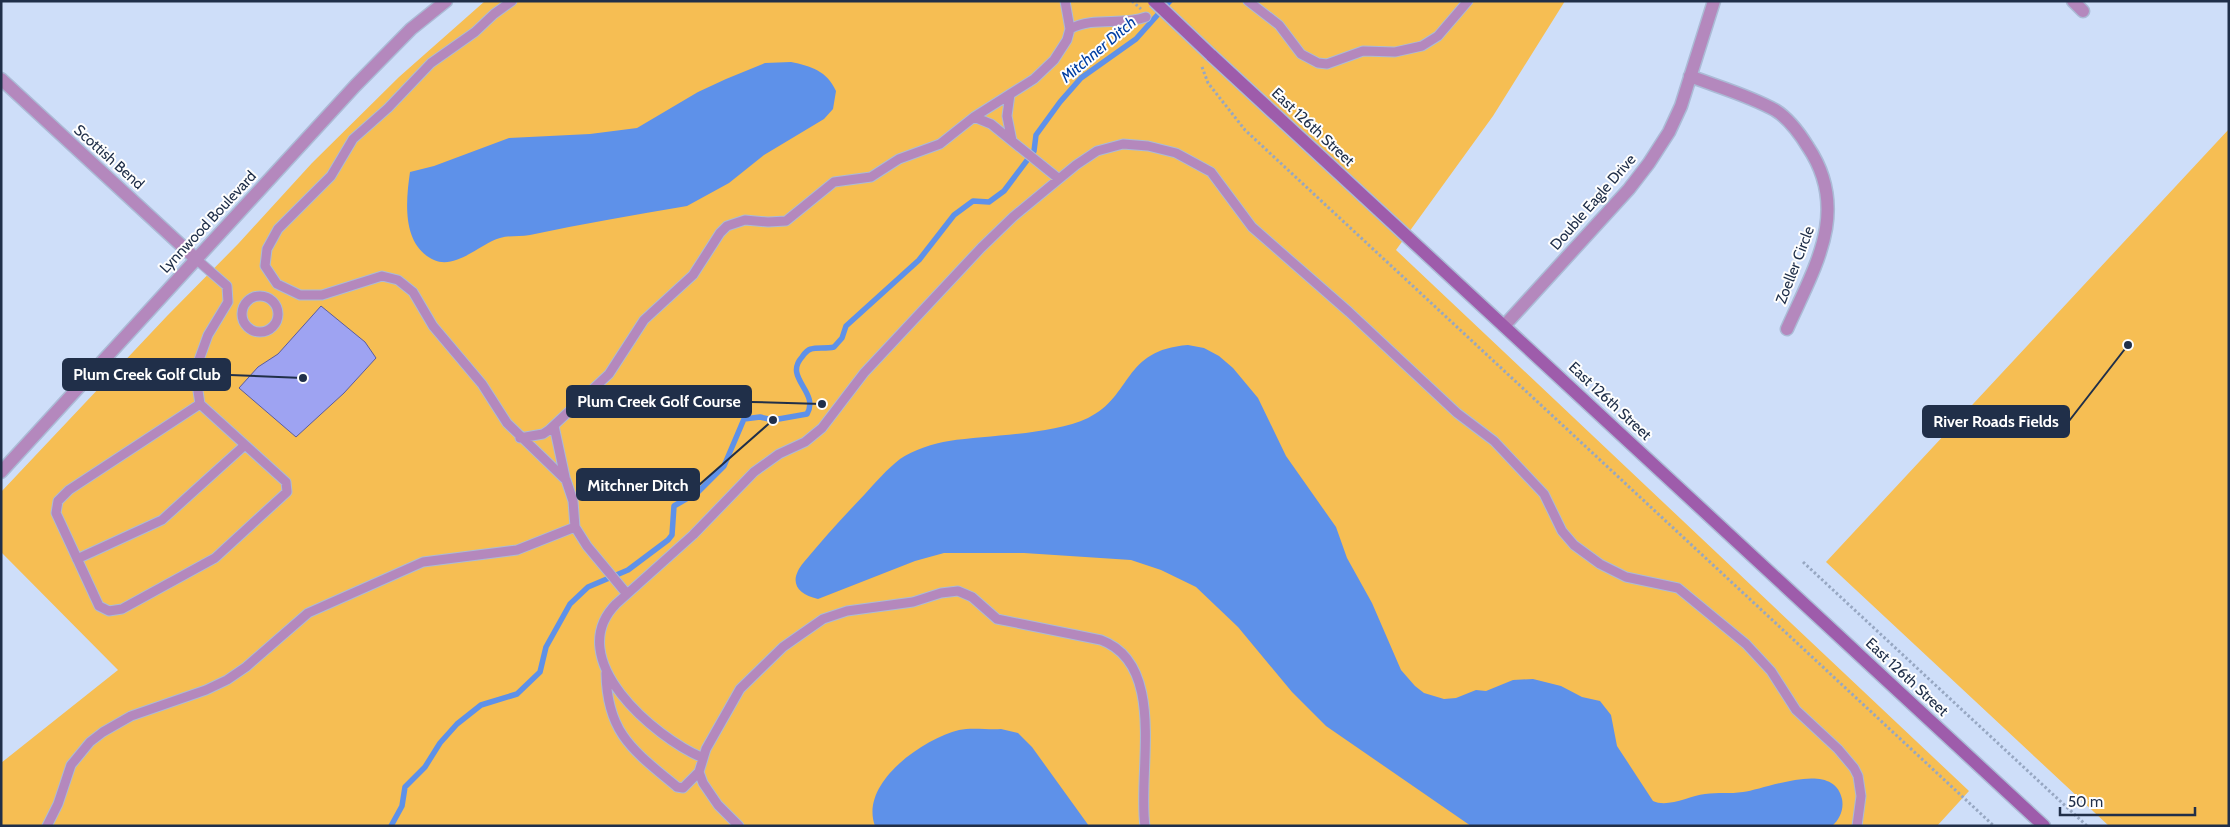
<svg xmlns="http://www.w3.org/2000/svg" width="2230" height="827" viewBox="0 0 2230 827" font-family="Cabin,sans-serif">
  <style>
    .green { fill: #f6be53 }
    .water { fill: #5e91e9 }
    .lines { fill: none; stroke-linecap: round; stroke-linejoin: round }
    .stream { stroke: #5e91e9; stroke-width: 5.5 }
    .building { fill: #9ea3f2; stroke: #5a5c9e }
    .lane-casing { stroke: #abbbd6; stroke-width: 11 }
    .street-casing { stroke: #abbbd6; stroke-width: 15 }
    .secondary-casing { stroke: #abbbd6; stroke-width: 15 }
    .path { stroke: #97a7c2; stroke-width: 3; stroke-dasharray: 2.5 2.5; stroke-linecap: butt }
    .lane { stroke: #b488bd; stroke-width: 9 }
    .street { stroke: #b488bd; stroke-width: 12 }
    .secondary { stroke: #9e5cab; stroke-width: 12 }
    .secondary-bridge-casing { stroke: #abbbd6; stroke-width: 15; stroke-linecap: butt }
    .path-bridge { stroke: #97a7c2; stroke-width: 3; stroke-dasharray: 2.5 2.5; stroke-linecap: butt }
    .secondary-bridge { stroke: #9e5cab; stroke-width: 12 }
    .labels { text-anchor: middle; stroke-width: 4; stroke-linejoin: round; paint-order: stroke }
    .street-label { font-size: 15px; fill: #202f49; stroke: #fefefe }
    .water-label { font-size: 16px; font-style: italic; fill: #003ea2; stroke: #fefefe }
    .leader { fill: none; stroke: #202f49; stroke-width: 2 }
    .callout-dot { fill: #202f49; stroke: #fefefe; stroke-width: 2 }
    .callout { fill: #202f49; stroke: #202f49; stroke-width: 2 }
    .callout-label { font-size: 16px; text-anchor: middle; font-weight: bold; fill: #fff }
  </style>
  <rect width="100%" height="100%" fill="#cedef9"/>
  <path class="green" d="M485 1H1565L1493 116 1396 250 1969 791 1937 826H1V763L118 670 1 552V492L167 316 238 244 312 163 399 77Z
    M2229 129V826H2109L1826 562Z"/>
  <path class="water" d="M791 62C811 66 827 71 836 91L833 109 824 119 764 155 729 183 687 206C634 215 582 224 530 235 520 237 510 235 500 238 481 243 456 270 434 260 401 245 406 200 410 172L434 166 509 138 590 134 637 128 698 92 726 79 765 63Z
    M1188 345 1204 348 1219 356 1233 368 1258 398 1286 456 1336 527 1347 558 1372 603 1401 670 1415 686 1424 693 1444 699 1456 698 1476 690 1486 691 1513 680 1533 679 1561 686 1582 697 1600 701 1611 715 1617 746 1653 801C1668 808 1689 796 1705 794 1718 792 1730 794 1743 792 1767 789 1834 759 1842 799 1844 809 1840 819 1832 826H1471L1326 726 1292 692 1238 627 1196 587 1161 570 1131 560 1024 553H944L915 561 818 599C796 594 788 581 804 562 823 539 844 516 865 494 875 483 887 469 900 459 913 450 934 443 949 441 990 435 1051 435 1088 418 1133 396 1122 350 1188 345Z
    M1001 729 1018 733 1032 747 1089 826H875C859 783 923 739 959 730 972 727 988 730 1001 729Z"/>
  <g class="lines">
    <path class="stream" d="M391 826 402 806 405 787 425 767 440 743 457 724 481 705 517 694 540 672 546 647 570 604 588 587 628 570 668 540 672 535 674 506 698 492 724 466 744 419 760 417 773 420 807 414C820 392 783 378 802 357 804 354 807 350 811 349 817 347 826 349 834 347L842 338 846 326 919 260 954 215 973 201 989 202 1004 191 1034 151 1036 135 1060 102 1081 78 1136 39 1170 1"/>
  </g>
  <path class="building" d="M321 306 365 342 376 358 344 393 296 437 239 388 258 367 278 354Z"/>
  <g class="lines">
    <g class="lane-casing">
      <path id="lane" d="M512 1 494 14 475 32 431 63 388 108 353 139 331 176 278 229 267 249 265 266 277 284 300 295H322L382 276 398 280 413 292 433 326 482 384 507 423 566 480 573 501 575 527 587 546 627 594
        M1248 1 1279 25 1301 54 1318 63 1327 64 1363 51 1395 52 1422 46 1438 36 1468 1
        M1070 29C1094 16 1121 26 1146 17
        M1010 94 1007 116 1012 141
        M974 117 991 124 1059 179
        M196 259 227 286 228 302 208 335 195 371 200 404 286 482 287 492 215 558 122 609 109 611 99 606 56 513 58 501 69 490 200 404
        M242 314a18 18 0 1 1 36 0a18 18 0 1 1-36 0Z
        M554 426 565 477
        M520 438 543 434 549 430 609 374 644 320 693 275 720 233 727 226 745 220 768 222 786 221 834 182 871 177 899 159 940 144 974 117 1034 79 1054 60 1067 40 1070 29 1065 1
        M77 559 162 520 245 445
        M606 673C607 734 634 751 677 787L683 788 699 772
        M703 758C654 737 562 659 616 604L693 535 754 472 779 454 805 442 822 428 864 373 981 248 1013 217 1076 165 1097 151 1123 144 1148 146 1176 153 1211 172 1252 227 1349 312 1457 413 1494 441 1544 494 1562 531 1574 545 1600 564 1626 577 1678 588 1746 644 1771 671 1796 710 1838 749 1854 768 1858 776 1861 796 1857 826
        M47 826 58 804 71 765 90 742 103 732 131 716 206 690 227 680 246 667 308 613 423 562 517 550 575 527
        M739 826 718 805 703 783 699 772 706 749 740 689 783 647 823 619 847 611 913 602 941 593 958 591 972 597 997 619 1101 640C1168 665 1137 772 1145 826"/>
    </g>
    <g class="street-casing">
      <path id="street" d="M2073 1 2083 11
        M1690 76C1718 87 1748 95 1775 110 1788 118 1800 134 1808 147 1851 211 1814 268 1787 329
        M1 79 196 259
        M1504 326 1629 189 1649 163 1669 132 1681 106 1714 1
        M1 472 355 86 411 29 446 1"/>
    </g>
    <g class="secondary-casing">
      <path id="secondary" d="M1211 55 2044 826"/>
    </g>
    <path class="path" d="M1202 67 1208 83 1245 130 1994 826
      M1803 562 2087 826"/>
    <use href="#lane" class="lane"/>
    <use href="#street" class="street"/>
    <use href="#secondary" class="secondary"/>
    <g class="secondary-bridge-casing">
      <path id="secondary-bridge" d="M1154 1 1211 55"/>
    </g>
    <path class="path-bridge" d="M1132 1 1141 9"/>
    <use href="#secondary-bridge" class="secondary-bridge"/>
  </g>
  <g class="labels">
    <g class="street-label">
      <text transform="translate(1313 127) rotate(43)" y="5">East 126th Street</text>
      <text transform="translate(109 157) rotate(42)" y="5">Scottish Bend</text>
      <text transform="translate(1593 202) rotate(-49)" y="5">Double Eagle Drive</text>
      <text transform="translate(208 222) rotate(-47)" y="5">Lynnwood Boulevard</text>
      <text transform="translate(1795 265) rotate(-69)" y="5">Zoeller Circle</text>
      <text transform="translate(1610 401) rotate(43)" y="5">East 126th Street</text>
      <text transform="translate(1907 677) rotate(43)" y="5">East 126th Street</text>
    </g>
    <g class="water-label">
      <text transform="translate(1098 49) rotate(-40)" y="6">Mitchner Ditch</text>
    </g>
  </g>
  <path class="leader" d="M303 378L230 375M822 404L751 402M2128 345L2069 421M773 420L699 485"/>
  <g class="callout-dot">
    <circle cx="303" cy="378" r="5"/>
    <circle cx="822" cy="404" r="5"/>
    <circle cx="2128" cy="345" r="5"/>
    <circle cx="773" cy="420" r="5"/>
  </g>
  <g class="callout">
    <rect x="63" y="359" width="167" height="31" rx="5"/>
    <rect x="567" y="386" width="184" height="31" rx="5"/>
    <rect x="1923" y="406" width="146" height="31" rx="5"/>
    <rect x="577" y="469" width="122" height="31" rx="5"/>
  </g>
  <g class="callout-label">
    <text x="147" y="380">Plum Creek Golf Club</text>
    <text x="659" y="407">Plum Creek Golf Course</text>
    <text x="1996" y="427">River Roads Fields</text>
    <text x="638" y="491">Mitchner Ditch</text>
  </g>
  <rect width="2230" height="827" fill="none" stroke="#202f49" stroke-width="5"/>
  <path d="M2060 807v8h135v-8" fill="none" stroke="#202f49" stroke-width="2.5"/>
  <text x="2068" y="807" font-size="15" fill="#202f49" stroke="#fefefe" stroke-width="4" paint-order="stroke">50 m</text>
</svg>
